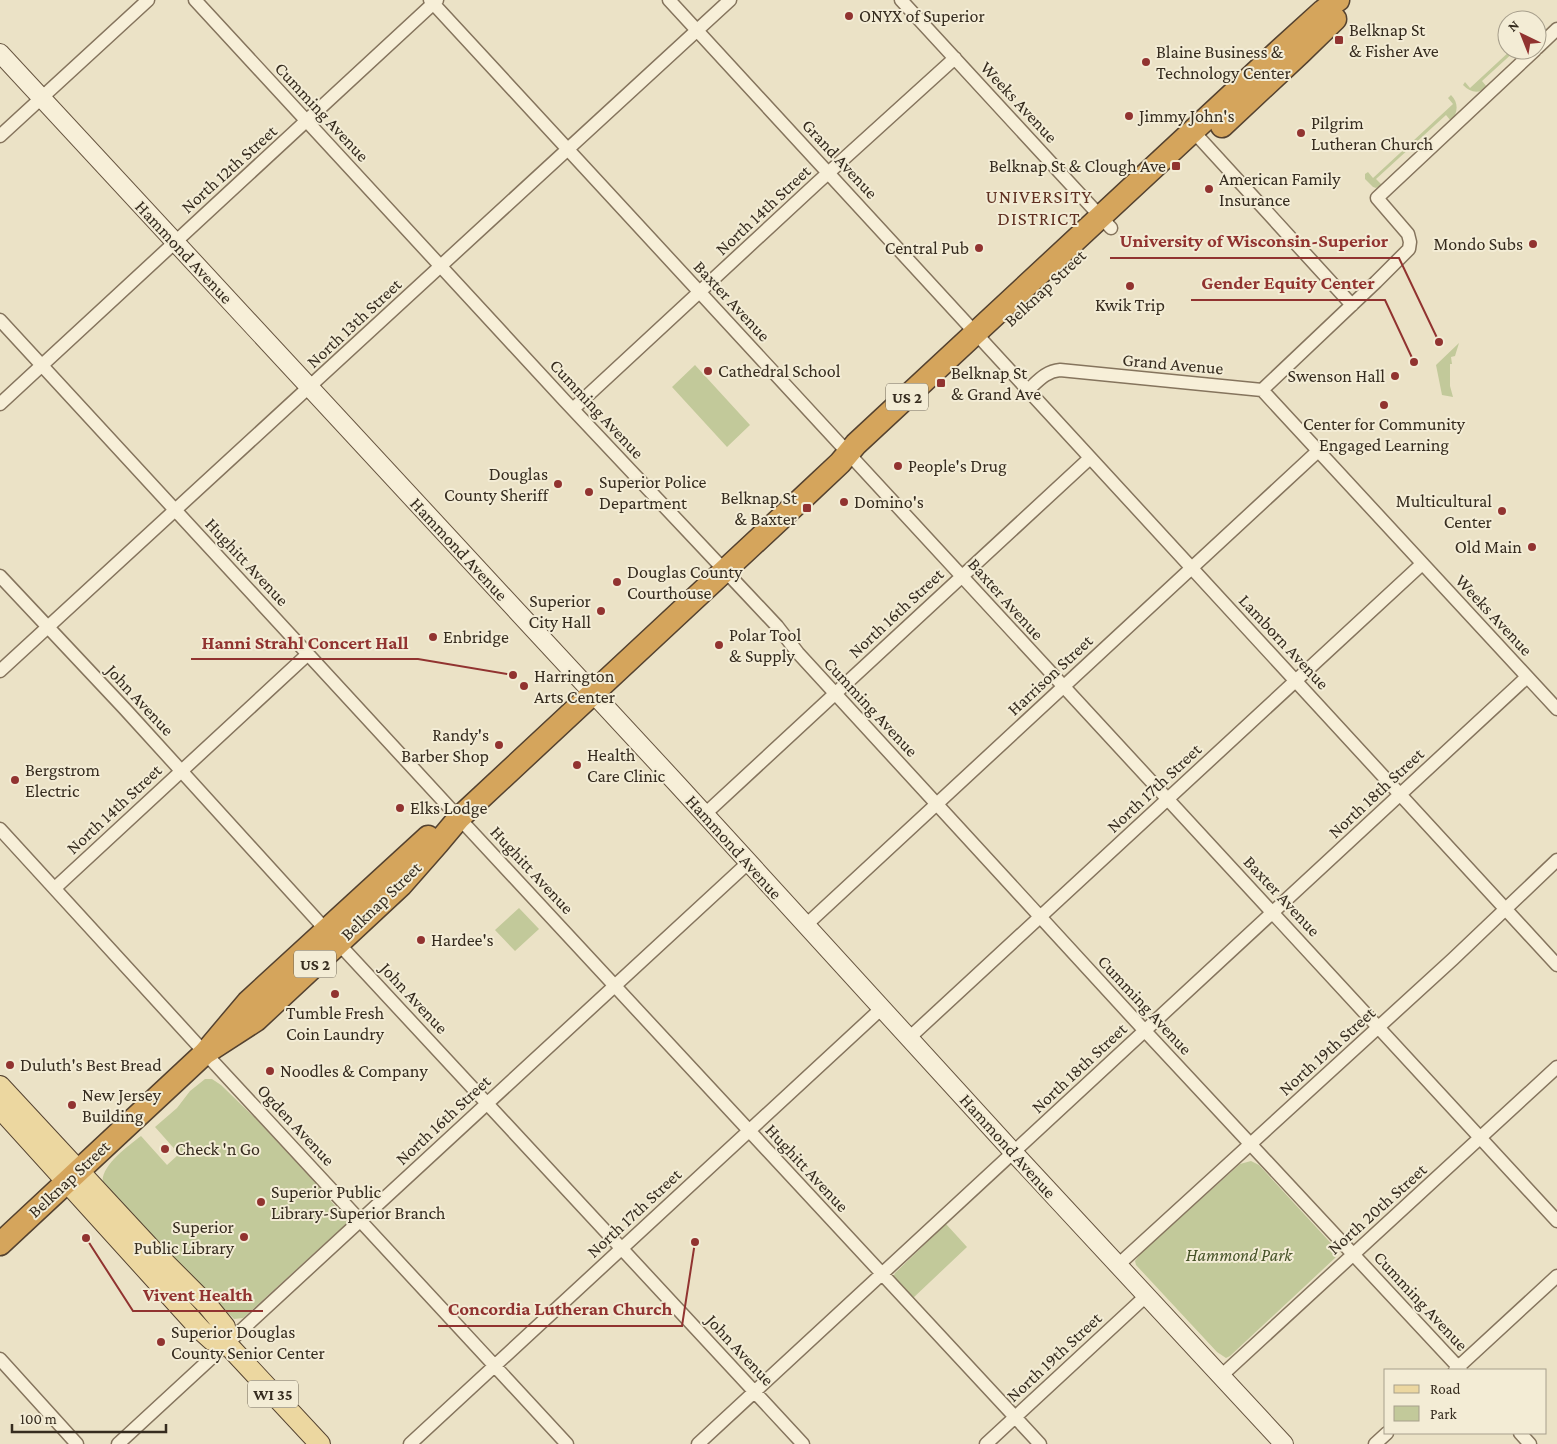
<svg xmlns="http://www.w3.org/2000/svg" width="1557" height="1444" viewBox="0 0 1557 1444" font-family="'Crimson Pro',serif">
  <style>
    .green { fill: #c2c99a }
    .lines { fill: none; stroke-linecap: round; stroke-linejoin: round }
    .street-casing { stroke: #85745d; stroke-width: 15 }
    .secondary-casing { stroke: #675540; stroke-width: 20 }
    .primary-casing { stroke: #544230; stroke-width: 22 }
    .highway-casing { stroke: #544230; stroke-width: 25 }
    .street { stroke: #f7efd8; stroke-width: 12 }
    .secondary { stroke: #f7efd8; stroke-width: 18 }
    .primary { stroke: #ecd7a0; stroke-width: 20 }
    .highway { stroke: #d5a55c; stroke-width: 22 }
    .poi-dot { fill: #913330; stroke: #f3ecd5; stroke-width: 2 }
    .labels { text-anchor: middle; stroke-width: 4; stroke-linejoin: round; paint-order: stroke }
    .shield { fill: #f3ecd5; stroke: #6f6656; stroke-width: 1 }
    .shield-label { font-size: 16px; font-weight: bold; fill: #362c1f }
    .poi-label { font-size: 18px; fill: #362c1f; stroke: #f3ecd5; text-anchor: start }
    .street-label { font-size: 18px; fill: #362c1f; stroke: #f3ecd5 }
    .park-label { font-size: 18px; font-style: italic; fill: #455227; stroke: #f3ecd5 }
    .neighbourhood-label { font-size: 19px; letter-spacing: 1px; fill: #603122; stroke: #f3ecd5 }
    .leader { fill: none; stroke: #913330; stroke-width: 2 }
    .callout-dot { fill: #913330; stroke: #f3ecd5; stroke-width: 2 }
    .callout-label { font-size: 19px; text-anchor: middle; font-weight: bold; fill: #913330; stroke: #f3ecd5; stroke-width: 4; stroke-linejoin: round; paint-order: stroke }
  </style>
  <rect width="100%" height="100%" fill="#ebe2c6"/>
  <path class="green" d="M1511 50H1516L1482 81 1487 87C1479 94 1471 93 1463 85L1465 82 1470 88Z
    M1451 95C1459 103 1458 113 1451 121L1446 115 1376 179 1382 185 1376 188 1373 187 1365 179V174L1368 172 1373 178 1453 104 1448 98Z
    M1459 343 1455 356 1451 357 1452 364H1450V386L1453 397 1442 395 1436 365Z
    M695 365 750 425 727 447 672 387Z
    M519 908 539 929 515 951 495 930Z
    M205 1079H212L221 1085 258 1121 318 1186 348 1221 345 1225 243 1318 234 1319 214 1299 199 1288 103 1184C99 1167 128 1146 141 1136L167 1165 179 1154 155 1127 177 1108 190 1091Z
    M1251 1161 1259 1165 1339 1252 1335 1258 1230 1356 1226 1358 1217 1352 1136 1265 1135 1261 1141 1253 1240 1164Z
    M946 1224 967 1247 912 1299 893 1277 895 1273Z"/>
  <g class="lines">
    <g class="street-casing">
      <path id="street" d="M195 0 565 401 745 592 777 626 798 653 1145 1031 1461 1370
        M430 0 1557 1221
        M669 0 1557 965
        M901 0 1111 228
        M1537 48 1557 29
        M1193 131 1352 305
        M0 136 148 0
        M0 320 459 818 1040 1444
        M1028 390C1038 381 1046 371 1060 370L1262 390
        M1262 390 1376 282 1409 249 1410 242 1408 234 1377 198 1535 50
        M1262 390 1557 709
        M0 404 437 0
        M573 409 816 184 955 58
        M0 576 124 708 326 930 803 1444
        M0 671 730 0
        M705 814 1090 458
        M0 829 205 1053 567 1444
        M55 888 308 654
        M806 925 1318 451
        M909 1038 1422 564
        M1118 1265 1453 959 1557 860
        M0 1359 77 1444
        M1455 1370 1557 1276
        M1221 1376 1557 1067
        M1520 1433 1530 1444
        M118 1444 749 862
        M410 1444 882 1008
        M698 1444 1527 677
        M986 1444 1146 1296
        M1375 1444 1387 1433"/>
    </g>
    <g class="secondary-casing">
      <path id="secondary" d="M0 53 678 785 1014 1153 1284 1444"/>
    </g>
    <g class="primary-casing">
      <path id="primary" d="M0 1086 153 1251 208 1306 225 1327 227 1338V1344
        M0 1108 201 1330 212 1340 227 1344 320 1444"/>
    </g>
    <g class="highway-casing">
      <path id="highway" d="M1222 126 1300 53 1335 19
        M205 1053 256 1020 401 885 438 843 459 818 807 494 840 463 856 444 1280 50 1323 11 1338 0
        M0 1244 205 1053 248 1002 428 837"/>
    </g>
    <use href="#street" class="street"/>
    <use href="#secondary" class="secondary"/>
    <use href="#primary" class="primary"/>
    <use href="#highway" class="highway"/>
  </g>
  <g class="poi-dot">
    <circle cx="849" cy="16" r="5"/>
    <rect x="1334" y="35" width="10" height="10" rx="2.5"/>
    <circle cx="1146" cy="62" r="5"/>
    <circle cx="1129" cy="116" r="5"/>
    <circle cx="1301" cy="133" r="5"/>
    <rect x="1171" y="161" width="10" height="10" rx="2.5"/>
    <circle cx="1209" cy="189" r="5"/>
    <circle cx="1533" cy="244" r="5"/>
    <circle cx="979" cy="248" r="5"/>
    <circle cx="1130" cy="286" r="5"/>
    <circle cx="708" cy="371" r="5"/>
    <circle cx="1395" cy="376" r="5"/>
    <rect x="936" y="378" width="10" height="10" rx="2.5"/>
    <circle cx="1384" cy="405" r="5"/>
    <circle cx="898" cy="466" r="5"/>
    <circle cx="558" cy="484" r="5"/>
    <circle cx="589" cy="492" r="5"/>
    <circle cx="844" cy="502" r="5"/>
    <rect x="802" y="503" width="10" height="10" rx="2.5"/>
    <circle cx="1502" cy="511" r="5"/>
    <circle cx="1532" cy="547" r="5"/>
    <circle cx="617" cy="582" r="5"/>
    <circle cx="601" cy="611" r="5"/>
    <circle cx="433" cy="637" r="5"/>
    <circle cx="719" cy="645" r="5"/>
    <circle cx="524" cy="686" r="5"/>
    <circle cx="499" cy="745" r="5"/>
    <circle cx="577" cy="765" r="5"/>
    <circle cx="15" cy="780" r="5"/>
    <circle cx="400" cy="808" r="5"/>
    <circle cx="421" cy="940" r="5"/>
    <circle cx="335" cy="994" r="5"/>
    <circle cx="10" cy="1065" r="5"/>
    <circle cx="270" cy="1071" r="5"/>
    <circle cx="72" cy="1105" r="5"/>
    <circle cx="165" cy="1149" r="5"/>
    <circle cx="261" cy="1202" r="5"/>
    <circle cx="244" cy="1237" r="5"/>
    <circle cx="161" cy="1342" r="5"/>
  </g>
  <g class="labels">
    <g class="shield">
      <rect x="886" y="383.5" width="42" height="27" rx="4"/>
      <rect x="294" y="950.5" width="42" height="27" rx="4"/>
      <rect x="248" y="1380.5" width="50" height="27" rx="4"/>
    </g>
    <g class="shield-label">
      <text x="907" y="403">US 2</text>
      <text x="315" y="970">US 2</text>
      <text x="273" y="1400">WI 35</text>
    </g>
    <g class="poi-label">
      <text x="859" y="22">ONYX of Superior</text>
      <text x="1349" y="36">Belknap St<tspan x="1349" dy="21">&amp; Fisher Ave</tspan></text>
      <text x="1156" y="58">Blaine Business &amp;<tspan x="1156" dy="21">Technology Center</tspan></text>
      <text x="1139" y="122">Jimmy John's</text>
      <text x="1311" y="129">Pilgrim<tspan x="1311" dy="21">Lutheran Church</tspan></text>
      <text x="1166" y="172" text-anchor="end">Belknap St &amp; Clough Ave</text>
      <text x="1219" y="185">American Family<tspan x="1219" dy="21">Insurance</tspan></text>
      <text x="1523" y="250" text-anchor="end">Mondo Subs</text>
      <text x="969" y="254" text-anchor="end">Central Pub</text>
      <text x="1130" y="311" text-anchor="middle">Kwik Trip</text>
      <text x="718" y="377">Cathedral School</text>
      <text x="951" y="379">Belknap St<tspan x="951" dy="21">&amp; Grand Ave</tspan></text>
      <text x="1385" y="382" text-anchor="end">Swenson Hall</text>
      <text x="1384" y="430" text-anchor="middle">Center for Community<tspan x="1384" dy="21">Engaged Learning</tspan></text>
      <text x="908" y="472">People's Drug</text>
      <text x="548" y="480" text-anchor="end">Douglas<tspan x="548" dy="21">County Sheriff</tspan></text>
      <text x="599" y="488">Superior Police<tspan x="599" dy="21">Department</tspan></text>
      <text x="797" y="504" text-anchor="end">Belknap St<tspan x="797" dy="21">&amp; Baxter</tspan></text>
      <text x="1492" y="507" text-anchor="end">Multicultural<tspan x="1492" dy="21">Center</tspan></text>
      <text x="854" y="508">Domino's</text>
      <text x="1522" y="553" text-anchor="end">Old Main</text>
      <text x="627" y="578">Douglas County<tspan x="627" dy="21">Courthouse</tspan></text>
      <text x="591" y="607" text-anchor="end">Superior<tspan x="591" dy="21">City Hall</tspan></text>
      <text x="729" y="641">Polar Tool<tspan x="729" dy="21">&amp; Supply</tspan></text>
      <text x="443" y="643">Enbridge</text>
      <text x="534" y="682">Harrington<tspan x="534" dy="21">Arts Center</tspan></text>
      <text x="489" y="741" text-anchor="end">Randy's<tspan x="489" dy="21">Barber Shop</tspan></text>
      <text x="587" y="761">Health<tspan x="587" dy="21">Care Clinic</tspan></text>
      <text x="25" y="776">Bergstrom<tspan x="25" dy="21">Electric</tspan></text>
      <text x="410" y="814">Elks Lodge</text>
      <text x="431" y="946">Hardee's</text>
      <text x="335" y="1019" text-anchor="middle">Tumble Fresh<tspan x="335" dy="21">Coin Laundry</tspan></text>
      <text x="20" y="1071">Duluth's Best Bread</text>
      <text x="280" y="1077">Noodles &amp; Company</text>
      <text x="82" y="1101">New Jersey<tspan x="82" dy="21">Building</tspan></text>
      <text x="175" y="1155">Check 'n Go</text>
      <text x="271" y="1198">Superior Public<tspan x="271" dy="21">Library-Superior Branch</tspan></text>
      <text x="234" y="1233" text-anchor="end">Superior<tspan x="234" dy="21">Public Library</tspan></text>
      <text x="171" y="1338">Superior Douglas<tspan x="171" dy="21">County Senior Center</tspan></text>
    </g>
    <g class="street-label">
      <text transform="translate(1019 102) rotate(47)" y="6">Weeks Avenue</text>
      <text transform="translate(322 112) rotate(47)" y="6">Cumming Avenue</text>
      <text transform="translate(840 159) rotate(47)" y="6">Grand Avenue</text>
      <text transform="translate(229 169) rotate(-42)" y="6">North 12th Street</text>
      <text transform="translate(763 210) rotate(-43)" y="6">North 14th Street</text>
      <text transform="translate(184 252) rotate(47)" y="6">Hammond Avenue</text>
      <text transform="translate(1045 288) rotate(-43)" y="6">Belknap Street</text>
      <text transform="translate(732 301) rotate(47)" y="6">Baxter Avenue</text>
      <text transform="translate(354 323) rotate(-43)" y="6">North 13th Street</text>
      <text transform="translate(1173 364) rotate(5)" y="6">Grand Avenue</text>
      <text transform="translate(597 409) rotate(47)" y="6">Cumming Avenue</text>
      <text transform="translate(459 549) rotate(47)" y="6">Hammond Avenue</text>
      <text transform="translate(247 562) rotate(47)" y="6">Hughitt Avenue</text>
      <text transform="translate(1006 599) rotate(48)" y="6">Baxter Avenue</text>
      <text transform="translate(896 613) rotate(-43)" y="6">North 16th Street</text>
      <text transform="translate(1494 615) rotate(47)" y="6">Weeks Avenue</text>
      <text transform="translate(1284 642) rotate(47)" y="6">Lamborn Avenue</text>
      <text transform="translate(1050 675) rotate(-43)" y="6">Harrison Street</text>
      <text transform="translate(140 700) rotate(47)" y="6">John Avenue</text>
      <text transform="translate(871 707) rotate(47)" y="6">Cumming Avenue</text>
      <text transform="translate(1154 788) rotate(-43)" y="6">North 17th Street</text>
      <text transform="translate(1376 793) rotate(-43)" y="6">North 18th Street</text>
      <text transform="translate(114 809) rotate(-43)" y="6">North 14th Street</text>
      <text transform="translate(734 847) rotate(48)" y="6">Hammond Avenue</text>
      <text transform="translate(532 870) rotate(47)" y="6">Hughitt Avenue</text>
      <text transform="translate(1282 896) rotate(47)" y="6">Baxter Avenue</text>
      <text transform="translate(381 901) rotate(-44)" y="6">Belknap Street</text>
      <text transform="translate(414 998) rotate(47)" y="6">John Avenue</text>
      <text transform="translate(1145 1005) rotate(47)" y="6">Cumming Avenue</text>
      <text transform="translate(1327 1051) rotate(-42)" y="6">North 19th Street</text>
      <text transform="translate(1079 1068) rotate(-43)" y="6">North 18th Street</text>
      <text transform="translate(443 1120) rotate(-43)" y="6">North 16th Street</text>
      <text transform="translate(296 1125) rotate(47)" y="6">Ogden Avenue</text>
      <text transform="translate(1008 1146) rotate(48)" y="6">Hammond Avenue</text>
      <text transform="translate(807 1168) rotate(47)" y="6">Hughitt Avenue</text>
      <text transform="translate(69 1179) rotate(-43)" y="6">Belknap Street</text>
      <text transform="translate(1377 1209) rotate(-42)" y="6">North 20th Street</text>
      <text transform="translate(634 1213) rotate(-43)" y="6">North 17th Street</text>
      <text transform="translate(1421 1301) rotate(47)" y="6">Cumming Avenue</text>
      <text transform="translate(740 1350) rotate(47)" y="6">John Avenue</text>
      <text transform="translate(1054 1357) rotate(-43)" y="6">North 19th Street</text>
    </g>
    <g class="park-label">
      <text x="1239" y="1261">Hammond Park</text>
    </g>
    <g class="neighbourhood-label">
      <text x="1039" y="203">UNIVERSITY<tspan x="1039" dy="22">DISTRICT</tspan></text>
    </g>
  </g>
  <path class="leader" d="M1439 342L1399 258H1110M1414 362L1385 300H1191M513 675L418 659H191M86 1238L133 1311H263M695 1242L682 1326H438"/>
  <g class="callout-dot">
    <circle cx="1439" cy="342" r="5"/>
    <circle cx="1414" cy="362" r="5"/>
    <circle cx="513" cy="675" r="5"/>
    <circle cx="86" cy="1238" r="5"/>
    <circle cx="695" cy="1242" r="5"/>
  </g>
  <g class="callout-label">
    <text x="1254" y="247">University of Wisconsin-Superior</text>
    <text x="1288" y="289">Gender Equity Center</text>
    <text x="305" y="649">Hanni Strahl Concert Hall</text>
    <text x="198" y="1301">Vivent Health</text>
    <text x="560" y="1315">Concordia Lutheran Church</text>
  </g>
  <rect x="1384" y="1369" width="162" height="65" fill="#f3ecd5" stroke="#a79f8c"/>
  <rect x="1394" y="1385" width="25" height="8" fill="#ecd7a0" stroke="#a79f8c"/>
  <text x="1430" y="1394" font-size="15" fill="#362c1f">Road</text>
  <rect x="1394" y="1406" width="25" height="15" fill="#c2c99a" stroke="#a79f8c"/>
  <text x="1430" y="1419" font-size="15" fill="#362c1f">Park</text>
  <g transform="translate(1522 35) rotate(317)"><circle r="24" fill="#f3ecd5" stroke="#a79f8c"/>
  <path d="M0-4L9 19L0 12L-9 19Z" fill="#913330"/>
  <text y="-8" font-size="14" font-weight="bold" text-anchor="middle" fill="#362c1f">N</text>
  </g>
  <path d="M12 1424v8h154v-8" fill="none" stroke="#362c1f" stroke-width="2.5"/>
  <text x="20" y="1424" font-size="15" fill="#362c1f" stroke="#f3ecd5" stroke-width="4" paint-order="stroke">100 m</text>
</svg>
